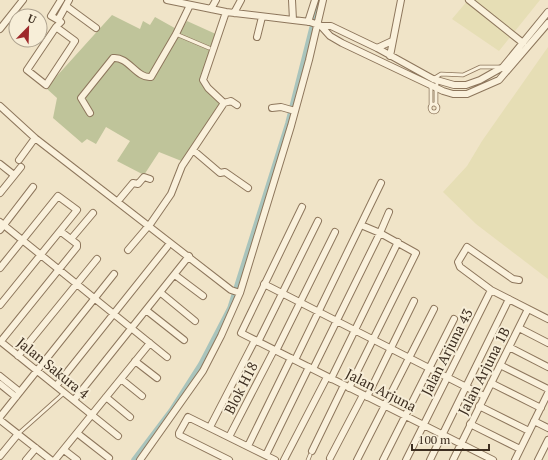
<svg xmlns="http://www.w3.org/2000/svg" width="548" height="460" viewBox="0 0 548 460" font-family="'PT Serif',serif">
  <style>
    .farmland { fill: #e6deb5 }
    .cemetery { fill: #bfc49a }
    .lines { fill: none; stroke-linecap: round; stroke-linejoin: round }
    .canal { stroke: #a9c4bc; stroke-width: 5.5 }
    .lane-casing { stroke: #8d765c; stroke-width: 4.5 }
    .street-casing { stroke: #8d765c; stroke-width: 8 }
    .lane { stroke: #faf1dc; stroke-width: 3 }
    .street { stroke: #faf1dc; stroke-width: 6 }
    .labels { text-anchor: middle; stroke-width: 4; stroke-linejoin: round; paint-order: stroke }
    .street-label { font-size: 14px; fill: #3d2e20; stroke: #f7eed8 }
  </style>
  <rect width="100%" height="100%" fill="#f0e4c8"/>
  <path class="farmland" d="M468 0H540L499 51 452 19Z
    M548 47V279L476 224 443 192 467 166 482 141Z"/>
  <path class="cemetery" d="M112 15 140 29 143 21 150 25 155 17 180 31 187 21 218 35 200 78 224 98 184 162 159 152 144 175 117 161 130 141 106 127 96 144 87 139 82 143 53 118 57 98 46 88Z"/>
  <g class="lines">
    <path class="canal" d="M134 460 171 411 201 364 230 308 288 123 319 0"/>
    <g class="lane-casing">
      <path id="lane" d="M176 34 209 48
        M433 79 441 74 463 75 480 67H499
        M431 85V105
        M430 108a4 4 0 1 1 8 0a4 4 0 1 1-8 0Z
        M436 105V88L438 79
        M18 434 64 393
        M308 460 310 455"/>
    </g>
    <g class="street-casing">
      <path id="street" d="M167 0 226 12 293 20 310 22 321 26H331L377 48 433 79 454 85H466L480 80 503 67 548 12
        M292 0 293 20
        M469 0 523 43
        M66 6 96 28
        M211 9 216 0
        M234 13 241 0
        M58 20 51 16 61 0
        M308 22 315 0
        M321 26 330 36 342 43 443 91 453 94H467L499 80 548 23
        M56 27 75 41 46 85 27 70 56 27 61 22 58 20 69 0
        M0 29 23 0
        M257 37 262 17
        M377 48 392 41
        M390 56 401 0
        M224 103 208 88 203 80 226 12
        M0 106 35 138 231 290 240 293
        M272 108 281 107 295 111
        M90 113 81 98 113 58C128 56 137 79 151 77L176 34 190 5
        M193 150 220 173 225 172 248 188
        M19 160 35 138
        M0 164 14 175
        M0 193 21 167
        M118 201 133 183 138 184 144 177 150 179
        M302 207 241 333 493 460
        M0 222 167 357
        M0 230 33 187
        M71 239 93 213
        M128 250 151 223 171 194 182 166 224 103 231 101 237 105
        M0 268 58 196 77 210 0 305
        M175 275 203 296
        M519 280 513 279 467 247 458 262 460 267 491 290 548 319
        M264 284 484 396
        M161 293 195 321
        M146 310 184 340
        M519 328 548 343
        M0 341 118 436
        M1 341 77 247V244L60 231
        M258 342 318 221
        M509 347 548 367
        M276 351 335 232
        M18 356 97 259
        M295 360 381 183
        M135 361 157 378
        M500 365 548 389
        M313 369 380 233 389 212
        M0 376 20 392
        M121 379 142 396
        M331 379 398 242
        M491 383 541 408
        M0 384 16 397
        M56 386 167 247
        M349 388 416 253 380 233 361 225
        M106 397 130 417
        M367 397 414 301
        M74 400 189 256
        M479 406 529 431
        M0 417 114 274
        M0 420 51 460
        M534 421 548 428
        M470 424 520 449
        M210 427 255 340
        M77 433 109 458
        M229 437 274 350
        M248 446 291 358
        M64 450 77 460
        M312 451 344 385
        M266 455 309 367
        M0 456 18 434
        M330 458 363 395
        M26 460 36 448
        M55 460 150 343
        M140 460 203 371 221 336 240 293 291 126 309 60 323 0
        M229 460 179 435V433L188 417 275 460
        M284 460 327 377
        M357 460 434 309
        M383 460 454 319
        M406 460 491 290
        M430 460 509 299
        M453 460 528 309
        M515 460 548 393
        M538 460 548 440"/>
    </g>
    <use href="#lane" class="lane"/>
    <use href="#street" class="street"/>
  </g>
  <g class="labels">
    <g class="street-label">
      <text transform="translate(447 352) rotate(-63)" y="5">Jalan Arjuna 43</text>
      <text transform="translate(53 368) rotate(39)" y="5">Jalan Sakura 4</text>
      <text transform="translate(484 371) rotate(-63)" y="5">Jalan Arjuna 1B</text>
      <text transform="translate(241 388) rotate(-63)" y="5">Blok H18</text>
      <text transform="translate(381 390) rotate(27)" y="5">Jalan Arjuna</text>
    </g>
  </g>
  <g transform="translate(28 28) rotate(23)"><circle r="19" fill="#f7eed8" stroke="#ada18e"/>
  <path d="M0-3L7 15L0 10L-7 15Z" fill="#9e2a2b"/>
  <text y="-6" font-size="11" font-weight="bold" text-anchor="middle" fill="#3d2e20">U</text>
  </g>
  <path d="M412 444v6h77v-6" fill="none" stroke="#3d2e20" stroke-width="2"/>
  <text x="418" y="444" font-size="12" fill="#3d2e20" stroke="#f7eed8" stroke-width="3" paint-order="stroke">100 m</text>
</svg>
